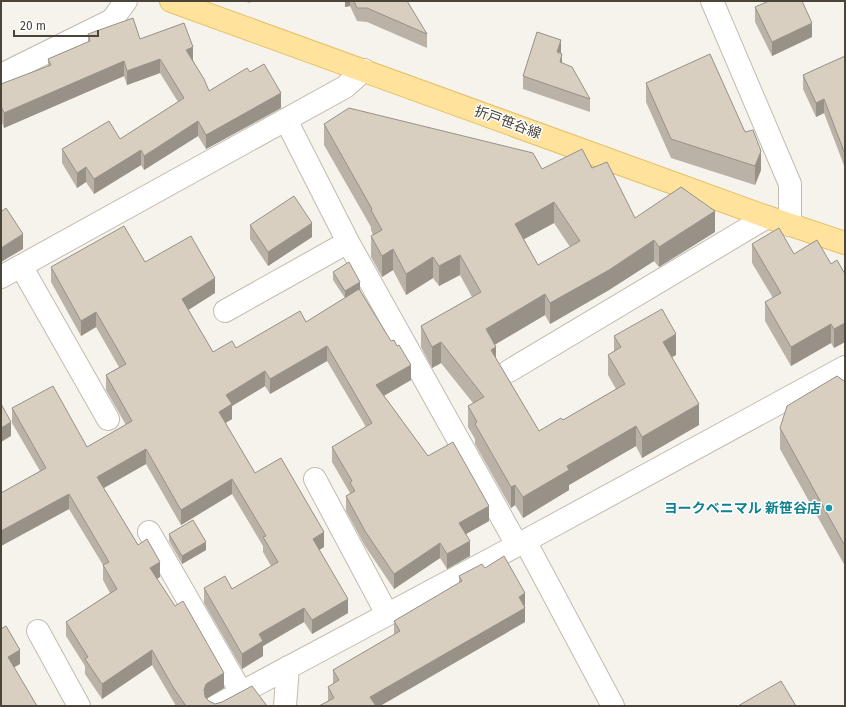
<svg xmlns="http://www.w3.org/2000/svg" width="846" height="707" viewBox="0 0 846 707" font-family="'Fira Sans','Noto Sans JP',sans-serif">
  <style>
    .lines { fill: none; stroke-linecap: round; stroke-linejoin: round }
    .minor-casing { stroke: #c2bbae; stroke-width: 24 }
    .major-casing { stroke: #e6c16a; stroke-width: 24 }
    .minor { stroke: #fff; stroke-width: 22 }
    .major { stroke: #ffe39c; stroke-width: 22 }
    .wall { fill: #bab2a6; fill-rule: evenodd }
    .shaded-wall { fill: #979187 }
    .building { fill: #d8cfc1; stroke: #979187; fill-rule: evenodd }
    .culture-dot { fill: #0f9aa8; stroke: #fff; stroke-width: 1.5 }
    .labels { text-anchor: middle; stroke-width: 3; stroke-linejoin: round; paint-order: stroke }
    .street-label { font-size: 14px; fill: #4b4439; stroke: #fff }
    .culture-label { font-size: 14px; font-weight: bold; fill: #0d838f; stroke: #fff; text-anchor: end }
  </style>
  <rect width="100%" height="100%" fill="#f6f3ec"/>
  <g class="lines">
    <g class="minor-casing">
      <path id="minor" d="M712 1 790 184V225
        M5 73 112 20 126 1
        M286 120 348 242 517 545
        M21 266 108 419
        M1 277 345 87 364 70
        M225 311 348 242
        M509 371 767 217
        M315 479 387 614
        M149 532 241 692
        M525 541 613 706
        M38 631 79 706
        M216 706 525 541 845 367
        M285 706 288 667"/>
    </g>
    <g class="major-casing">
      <path id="major" d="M171 1 767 217 845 243"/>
    </g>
    <use href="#minor" class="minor"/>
    <use href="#major" class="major"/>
  </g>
  <path class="wall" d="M243 1H251L250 3Z
    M345 1H407L427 34V48L367 22 357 21 350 6 345 7Z
    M755 7 812 37 772 56 755 22Z
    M88 34 140 39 193 60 209 91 250 72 281 108 206 149 198 136 144 170 141 165 94 194 86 182 77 188 62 163V149L120 139 178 102 160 73 127 85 124 76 4 128 1 120V84L48 66V59L88 42Z
    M561 53 562 63 590 99V112L523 89V76Z
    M845 56V168L824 113 816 117 803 89V75Z
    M646 83 761 170 755 185 671 158 646 102Z
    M324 124 542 169 592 168 635 218 715 232 659 267 654 261 609 290 550 324 545 315 495 344 496 358 539 431 563 420 616 389 608 375V355L614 351V336L676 355 672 357 699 425 642 458 636 446 569 485V490L523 518 515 505 511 508 475 444V439L468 427V406L473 403 441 363 432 368 421 347V326L472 297 460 275 439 286 433 278 406 295 393 270 382 277 371 257V236L373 235 371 230V227L324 145ZM554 223 570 247 538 265 524 239Z
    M250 225 312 237 268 266 250 239Z
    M752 244 794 254 831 264 845 274V342L834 348 831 343 791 366 765 321V302L773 298 752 263Z
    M145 262 215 293 188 310 213 352 236 348 306 322 345 298 333 280V272L360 290 411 380 384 396 428 456 489 521 466 534 470 556 447 569 440 558 394 589 365 546 346 511V496L350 494V493L332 462V447L366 427 327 361 270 394 265 386 232 406V419L225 423 255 473 324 547 319 550 348 613 312 634 304 622 263 646V656L242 669 204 603V588L232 589 271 566 263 552V546L232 494 181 525 146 464 103 488 138 545 160 577 157 579 224 688 206 699 209 701 215 704 267 706H176L152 665 102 699 85 674V666L66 636V622L110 593 103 580V565L69 509 1 546V493L40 471 12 423V408L87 447 126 425 106 390V375L119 367 96 327 81 336 51 282V267Z
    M845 381V566L780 449V428Z
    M169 534 206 550 182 564 169 541Z
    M485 568 525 607V622L380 706H319L328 701V687L333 684V670L394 635V621L459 583V576Z"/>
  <path class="shaded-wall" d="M345 1H350V6L345 7Z
    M812 23V37L772 56V42Z
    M561 40V53L557 52Z
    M193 47V62L186 50Z
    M562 54V67L560 62Z
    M160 59V73L127 85V71Z
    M124 61V76L4 128V113Z
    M281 93V108L206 149V135Z
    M824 99V113L816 117V103Z
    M198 121V136L144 170V156Z
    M141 150V165L94 194V179Z
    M761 151V170L755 185V166Z
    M86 167V182L77 188V173Z
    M554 202V223L515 244V224Z
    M715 211V232L659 267V247Z
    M312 223V237L268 266V252Z
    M23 234V249L1 262V248Z
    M654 240V261L609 290 550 324V303Z
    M393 249V270L382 277V256Z
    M460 255V275L439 286V266Z
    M433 257V278L406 295V274Z
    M215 278V293L182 314V299Z
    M360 282V290L345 299V291Z
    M545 294V315L486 350V329Z
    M96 312V327L81 336V321Z
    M845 323V342L834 348V329Z
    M831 324V343L791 366V347Z
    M676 334V355L663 362V342Z
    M441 342V363L432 368V347Z
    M327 346V361L270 394V379Z
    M496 347V367L491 350Z
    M411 365V380L376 400V385Z
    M265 371V386L232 406V419L219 427V412L226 395Z
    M699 404V425L642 458V437Z
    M11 422V436L1 442V428Z
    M636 426V446L569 485V490L523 518V497L567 466Z
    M146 449V464L97 492V477Z
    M232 479V494L181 525V510Z
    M515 485V505L511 508V487Z
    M69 494V509L1 546V531Z
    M489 506V521L459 538V523Z
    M324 532V547L313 554V539Z
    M470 541V556L447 569V554Z
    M206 542V550L182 564V556Z
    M440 543V558L394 589V574Z
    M160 562V577L150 583V568Z
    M525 593V607L519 597Z
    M348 599V613L312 634V620Z
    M304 608V622L263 646V656L242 669V654L259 634Z
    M525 608V622L380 706H370V697Z
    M20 650V664L8 671V657Z
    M152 650V665L102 699V684Z
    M224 673V688L206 699 204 690 206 684Z"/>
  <path class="building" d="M354 1H407L427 34 367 8H357Z
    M769 1H802L812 23 772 42 755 7Z
    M133 18 140 39 184 23 193 47 186 50 204 79 209 91 247 68 250 72 264 64 281 93 206 135 198 121 144 156 141 150 94 179 86 167 77 173 62 149 109 121 120 139 184 98 160 59 127 71 124 61 4 113 1 106V84L51 65 48 59 90 41 88 34Z
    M537 32 561 40 557 52 562 54 560 62 572 67 590 99 523 76Z
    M710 54 745 132 753 130 761 151 755 166 671 139 646 83Z
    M845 56V154L824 99 816 103 803 75Z
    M349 108 533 153 542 169 582 149 592 168 607 162 635 218 681 187 715 211 659 247 654 240 609 270 550 303 545 294 486 329 496 347 491 350 539 431 561 418 563 420 625 384 608 355 621 347 614 336 662 309 676 334 663 342 699 404 642 437 636 426 567 466 569 470 523 497 515 485 511 487 475 424 477 422 468 406 484 397 441 342 432 347 421 326 481 292 460 255 439 266 433 257 406 274 393 249 382 256 371 236 382 230 371 210 372 209 324 124ZM554 202 580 241 538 265 515 224Z
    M294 196 312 223 268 252 250 225Z
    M6 208 23 234 1 248V210L2 211Z
    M124 226 145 262 191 236 215 278 182 299 213 352 232 341 236 348 300 311 306 322 359 289 391 341 394 340 397 346 399 345 411 365 376 385 428 456 453 442 489 506 459 523 470 541 447 554 440 543 394 574 365 531 346 496 355 491 350 483 352 481 332 447 372 423 327 346 270 379 265 371 226 395 232 404 219 412 255 473 281 458 324 532 313 539 348 599 312 620 304 608 259 634 263 641 242 654 204 588 225 576 232 589 278 562 263 537 266 536 232 479 181 510 146 449 97 477 138 545 147 539 160 562 150 568 175 606 183 601 224 673 206 684 204 690 205 697 209 701 215 704 222 702 252 686 267 706H186L173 687 152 650 102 684 85 659 88 657 66 622 117 589 103 565 109 562 69 494 1 531V493L46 468 12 408 53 386 87 447 132 421 106 375 126 364 96 312 81 321 51 267Z
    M779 228 794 254 817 240 831 264 837 260 845 274V323L834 329 831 324 791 347 765 302 781 293 752 244Z
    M349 262 360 282 345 291 333 272Z
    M837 376 844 381H845V546L780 428 787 406Z
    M1 404 11 422 1 428Z
    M193 520 206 542 182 556 169 534Z
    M504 556 525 593 519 597 525 608 370 697 376 706H319L334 698 328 687 339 680 333 670 400 631 394 621 462 581 459 576 482 564 485 568Z
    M6 626 20 650 8 657 37 706H1V629Z
    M781 681 796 706H738Z"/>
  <circle class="culture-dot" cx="829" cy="508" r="4"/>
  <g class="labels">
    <g class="street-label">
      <text transform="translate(508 122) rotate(20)" y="5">折戸笹谷線</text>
    </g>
    <g class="culture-label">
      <text x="821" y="513">ヨークベニマル 新笹谷店</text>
    </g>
  </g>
  <rect width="846" height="707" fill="none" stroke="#4b4439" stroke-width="4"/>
  <path d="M14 30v6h84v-6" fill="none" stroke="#4b4439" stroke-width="2"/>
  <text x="20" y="30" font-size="12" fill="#4b4439" stroke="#ffffff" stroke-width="3" paint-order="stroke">20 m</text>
</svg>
